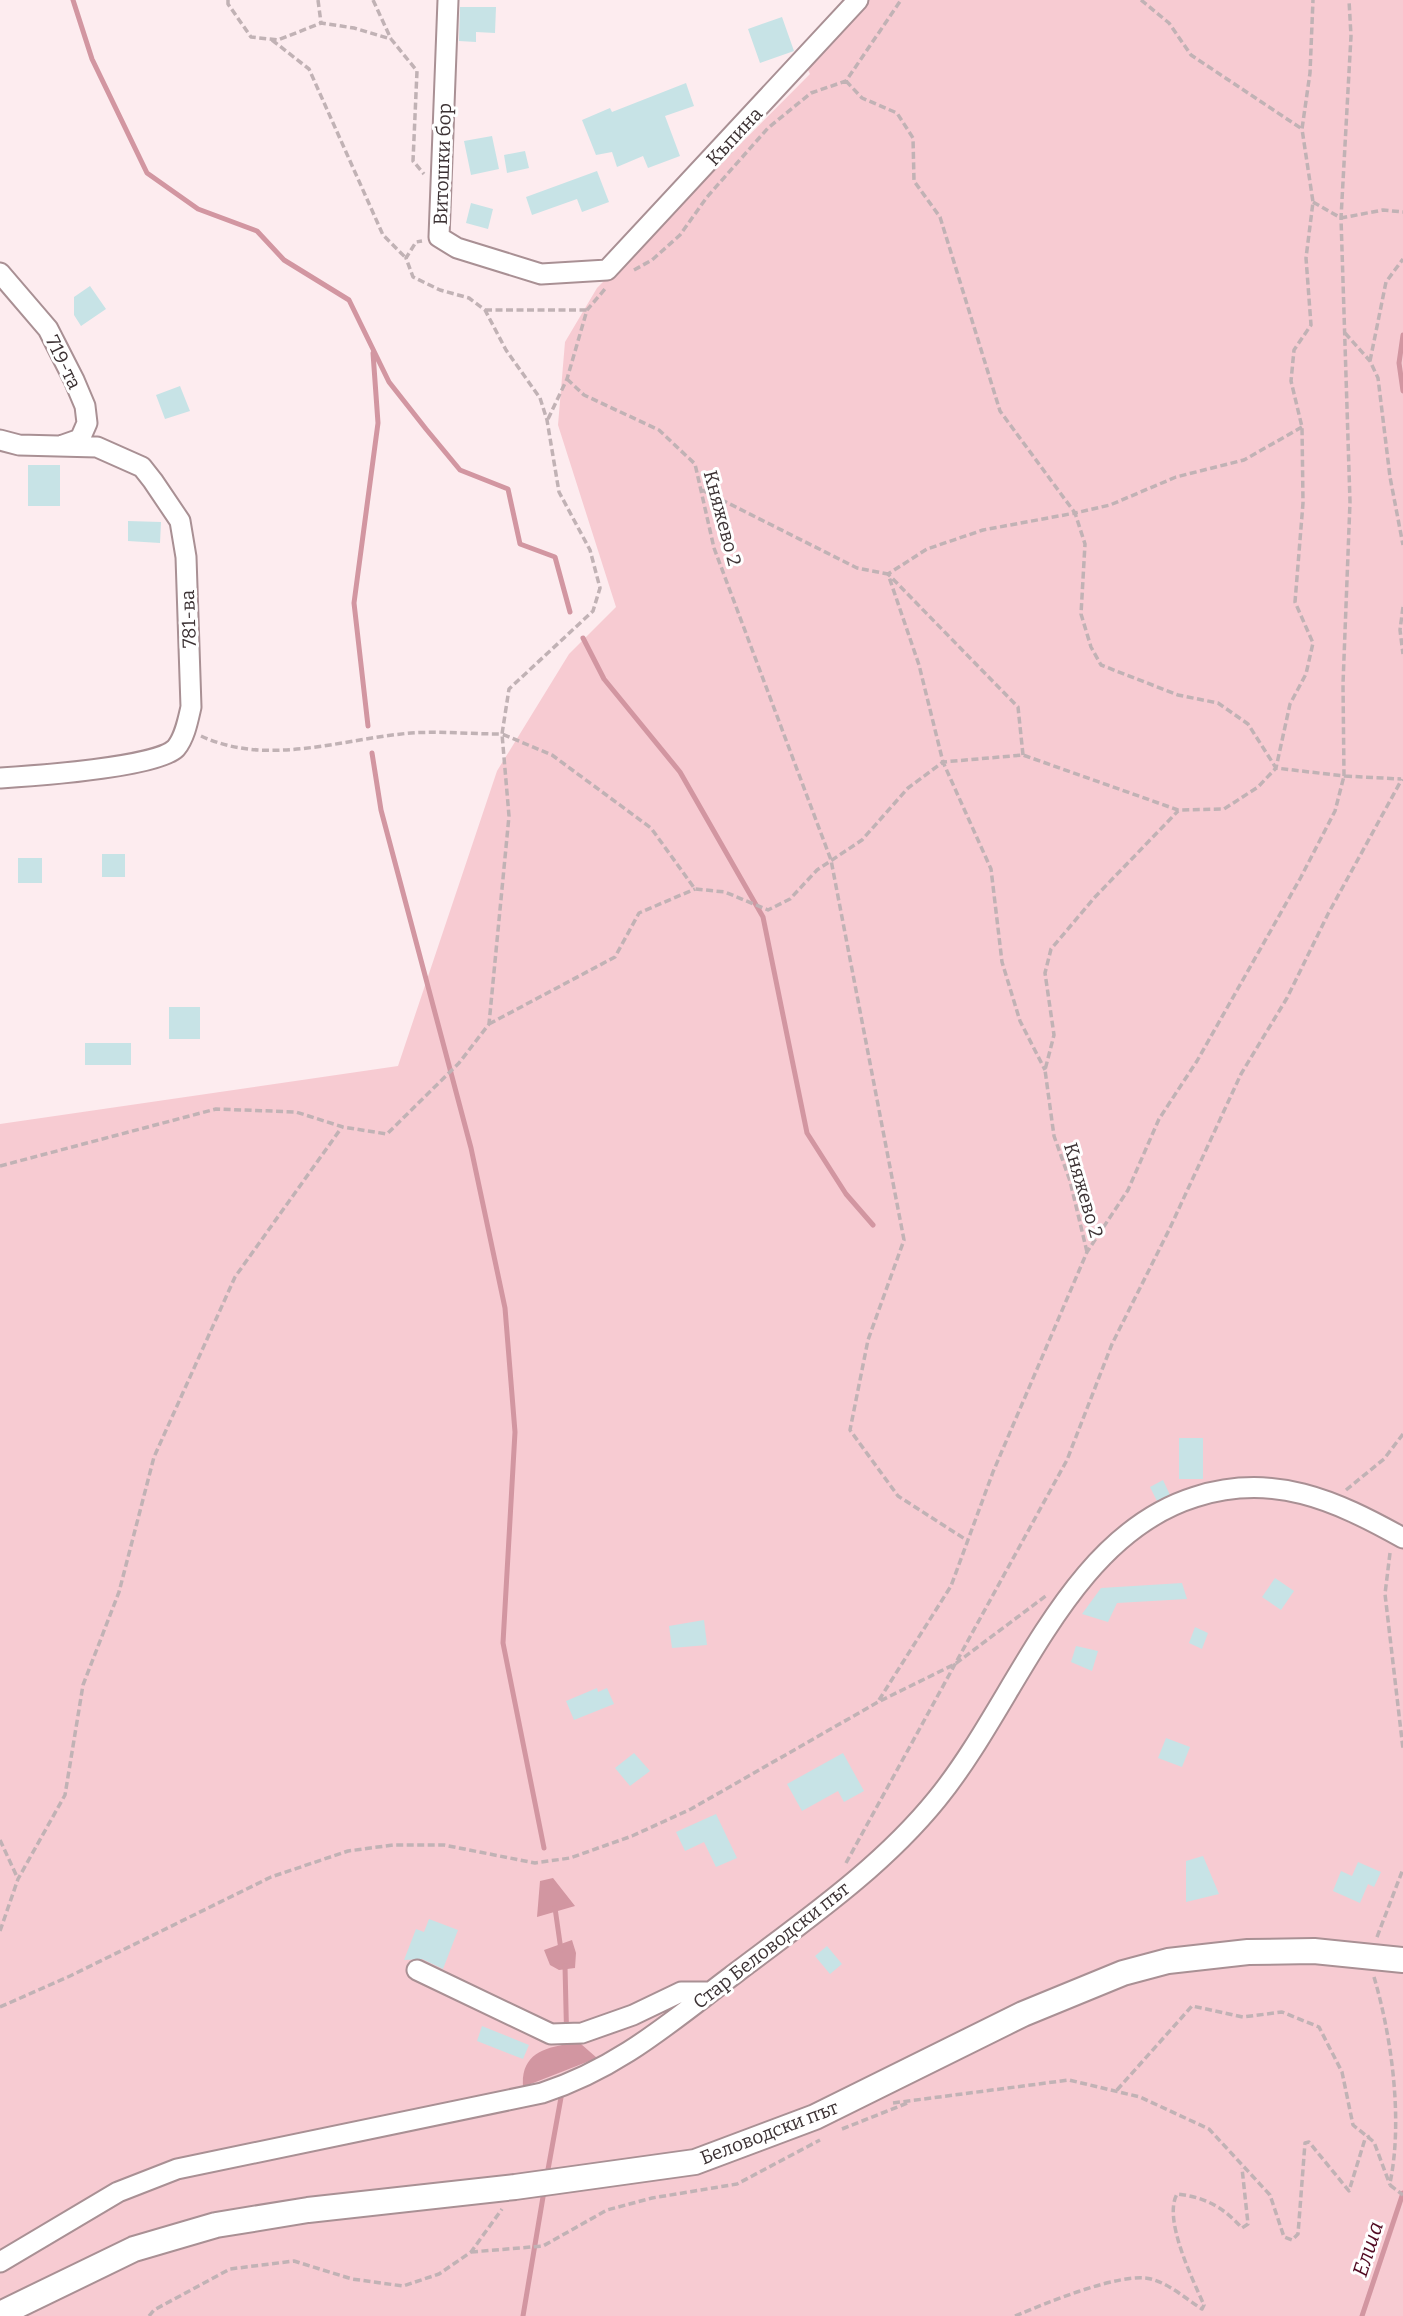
<svg xmlns="http://www.w3.org/2000/svg" width="1403" height="2316" viewBox="0 0 1403 2316" font-family="Bitter,serif">
  <style>
    .green { fill: #f7cbd2 }
    .water { fill: #d296a1 }
    .lines { fill: none; stroke-linecap: round; stroke-linejoin: round }
    .stream { stroke: #d296a1; stroke-width: 5 }
    .building { fill: #c7e3e6 }
    .minor-casing { stroke: #a99094; stroke-width: 23 }
    .tertiary-casing { stroke: #a99094; stroke-width: 28 }
    .path { stroke: #c1b2b5; stroke-width: 3.5; stroke-dasharray: 7 3.5; stroke-linecap: butt }
    .minor { stroke: #fff; stroke-width: 19 }
    .tertiary { stroke: #fff; stroke-width: 24 }
    .labels { text-anchor: middle; stroke-width: 6; stroke-linejoin: round; paint-order: stroke }
    .street-label { font-size: 19px; fill: #3c3234; stroke: #fff }
    .water-label { font-size: 21px; font-style: italic; fill: #510a22; stroke: #fff }
  </style>
  <rect width="100%" height="100%" fill="#fdecef"/>
  <path class="green" d="M858 0H1403V2316H0V1124L398 1066 497 771 569 654 616 607 558 425 565 342 597 288 810 74 803 60Z"/>
  <path class="water" d="M553 1878 575 1906 537 1917 540 1881Z
    M572 1940 576 1953 575 1968 559 1970 550 1965 544 1950Z
    M568 2044H581L597 2058 523 2087C521 2056 541 2048 568 2044Z"/>
  <g class="lines">
    <path class="stream" d="M73 0 92 59 147 173 198 209 257 231 284 260 349 300 389 382 426 429 460 470 508 489 520 544 555 557 570 612
      M1403 335 1399 363 1403 391
      M583 638 604 679 680 772 763 917 807 1133 846 1194 873 1225
      M368 726 354 603 378 423 373 353
      M372 753 381 810 471 1148 505 1308 515 1432 503 1643 544 1848
      M555 1908 561 1950
      M565 1966 567 2051
      M547 2175 562 2092
      M523 2316 544 2191
      M1362 2316 1403 2193"/>
  </g>
  <path class="building" d="M460 7H496L495 33 476 32V42L459 41Z
    M782 17 794 51 760 63 748 29Z
    M686 83 694 106 665 116 680 156 648 168 643 156 617 167 612 152 596 155 582 120 610 108 612 112Z
    M492 136 499 169 471 175 464 141Z
    M525 151 529 168 507 173 504 155Z
    M597 171 609 202 582 212 577 199 532 215 526 197Z
    M471 203 493 209 488 229 466 223Z
    M90 286 106 309 81 326 74 315V297Z
    M180 386 190 411 165 419 156 395Z
    M28 465H60V506H28Z
    M128 521 161 522 160 543 128 541Z
    M102 854H125V877H102Z
    M18 858H42V883H18Z
    M169 1007H200V1039H169Z
    M85 1043H131V1065H85Z
    M1179 1438H1203V1479H1179Z
    M1163 1480 1170 1495 1157 1501 1150 1487Z
    M1275 1578 1294 1591 1281 1610 1262 1597Z
    M1182 1583 1187 1599 1117 1603 1108 1622 1082 1614 1101 1588Z
    M704 1620 707 1645 672 1648 669 1626Z
    M1195 1627 1208 1633 1202 1649 1189 1643Z
    M1076 1646 1098 1651 1092 1671 1071 1662Z
    M597 1688 598 1692 607 1688 614 1704 574 1720 566 1701Z
    M1166 1738 1190 1747 1182 1767 1158 1758Z
    M634 1753 650 1771 630 1786 615 1768Z
    M843 1753 864 1791 844 1802 838 1791 802 1811 787 1784Z
    M716 1814 737 1858 716 1867 704 1842 685 1851 676 1832Z
    M1203 1856 1219 1894 1186 1902V1861Z
    M1358 1862 1381 1872 1374 1887 1368 1884 1360 1903 1333 1891 1341 1871 1352 1876Z
    M429 1919 458 1930 443 1969 422 1959 404 1960 416 1929 424 1932Z
    M827 1946 842 1964 830 1974 815 1956Z
    M482 2026 529 2045 523 2059 477 2041Z"/>
  <g class="lines">
    <g class="minor-casing">
      <path id="minor" d="M448 0 439 237 457 248 541 274 607 270 858 0
        M0 273 48 329 74 380 85 406 87 423 80 439 63 445
        M0 440 19 445 97 447 142 467 153 481 180 521 186 557 191 707C188 720 185 737 176 748 157 768 31 776 0 778
        M417 1970 551 2034 582 2033 633 2015 681 1992H710
        M0 2262 118 2192 177 2169 542 2093C620 2068 674 2019 737 1972 807 1919 882 1867 937 1799 1017 1701 1067 1537 1195 1497 1273 1472 1335 1500 1403 1538"/>
    </g>
    <g class="tertiary-casing">
      <path id="tertiary" d="M0 2314 134 2249 216 2225 308 2210 515 2187 695 2162 815 2117 1023 2014 1123 1973 1168 1961 1248 1952 1314 1951 1403 1960"/>
    </g>
    <path class="path" d="M228 0V4L251 37 278 40 321 23 354 28 391 39 417 71 413 161 424 174
      M318 0 321 23
      M373 0 391 39
      M1141 0 1169 23 1191 55 1302 129
      M272 40 309 69 383 235 406 258
      M846 81 862 98 897 113 913 138 914 181 940 217 1000 411 1075 513 1110 505 1176 477 1244 460 1302 427
      M1313 202 1341 218 1383 210 1403 212
      M634 270 652 260 680 235 707 197 768 128 811 93 846 81 901 0
      M485 310H587
      M1345 333 1370 361 1378 378 1390 477 1403 545
      M1370 361 1386 282 1403 259
      M567 379 584 395 659 430 695 464 714 548 831 860 904 1240 868 1340 850 1430 898 1496 968 1541
      M548 419 567 379 587 310 605 289
      M702 490 857 568 888 574 919 665 943 762 991 869 1002 962 1020 1021 1045 1070
      M1403 607 1400 630 1403 654
      M201 736C268 767 340 739 411 733 441 731 472 734 502 734L509 689 593 611 600 588 590 550 559 492 547 420 540 398 506 350 485 310 469 298 440 290 413 277 406 258 416 242 422 241
      M1023 755 1018 707 888 574 927 549 983 530 1075 513 1085 544 1081 614 1091 647 1101 665 1178 695 1218 703 1248 724 1276 768 1344 776 1343 684 1350 502 1341 218 1351 36 1349 0
      M489 1024 615 957 639 913 695 889
      M0 1166 216 1109 296 1112 343 1127 387 1134 459 1063 489 1024 509 816 502 734 552 755 651 828 695 889 725 892 768 910 790 899 817 870 862 840 908 788 943 762 1023 755 1178 810 1224 809 1258 787 1276 768 1290 704 1306 674 1313 643 1295 602 1303 503 1302 427 1291 381 1294 350 1311 325 1306 258 1313 202 1302 129 1310 73 1313 0
      M1087 1252 1070 1181 1054 1136 1045 1070 1054 1035 1045 973 1051 949 1095 897 1178 811
      M1346 1490 1384 1459 1403 1434
      M1390 1553 1385 1594 1403 1749
      M879 1700 951 1586 993 1472 1087 1252 1128 1190 1159 1119 1197 1061 1301 877 1335 811 1344 776 1401 779
      M0 1840 18 1879
      M846 1863 1067 1460 1112 1344 1169 1230 1241 1074 1287 998 1328 914 1402 779
      M0 1931 18 1879 65 1795 83 1685 119 1592 154 1457 235 1277 342 1127
      M1377 1937 1403 1869
      M1374 1977C1392 2038 1403 2121 1390 2183
      M0 2007 70 1976 271 1877 348 1851 393 1845H444L535 1863 570 1858 632 1836 691 1809 878 1702 955 1664 1047 1595
      M1117 2090 1192 2006 1243 2017 1282 2012 1319 2027 1342 2072 1353 2125 1374 2142 1390 2185
      M893 2103 1069 2080 1140 2097 1209 2129 1270 2195 1284 2237 1292 2240 1298 2234 1305 2143 1309 2142 1349 2191 1365 2139 1370 2136
      M842 2129 910 2102
      M1390 2185 1403 2195
      M471 2252 543 2246 607 2210 652 2198 737 2184 820 2140
      M149 2316 154 2310 230 2269 294 2261 352 2279 403 2286 439 2274 471 2252 502 2209
      M1015 2316C1044 2304 1122 2271 1151 2279 1170 2284 1186 2299 1202 2309L1204 2305C1192 2278 1163 2219 1177 2194 1205 2197 1223 2207 1242 2228L1248 2224 1242 2168"/>
    <use href="#minor" class="minor"/>
    <use href="#tertiary" class="tertiary"/>
  </g>
  <g class="labels">
    <g class="street-label">
      <text transform="translate(734 136) rotate(-47)" y="7">Къпина</text>
      <text transform="translate(442 164) rotate(-88)" y="7">Витошки бор</text>
      <text transform="translate(64 362) rotate(64)" y="7">719-та</text>
      <text transform="translate(723 518) rotate(75)" y="7">Княжево 2</text>
      <text transform="translate(188 619) rotate(-92)" y="7">781-ва</text>
      <text transform="translate(1084 1190) rotate(74)" y="7">Княжево 2</text>
      <text transform="translate(771 1945) rotate(-38)" y="7">Стар Беловодски път</text>
      <text transform="translate(769 2132) rotate(-21)" y="7">Беловодски път</text>
    </g>
    <g class="water-label">
      <text transform="translate(1368 2249) rotate(-72)" y="7">Елша</text>
    </g>
  </g>
</svg>
